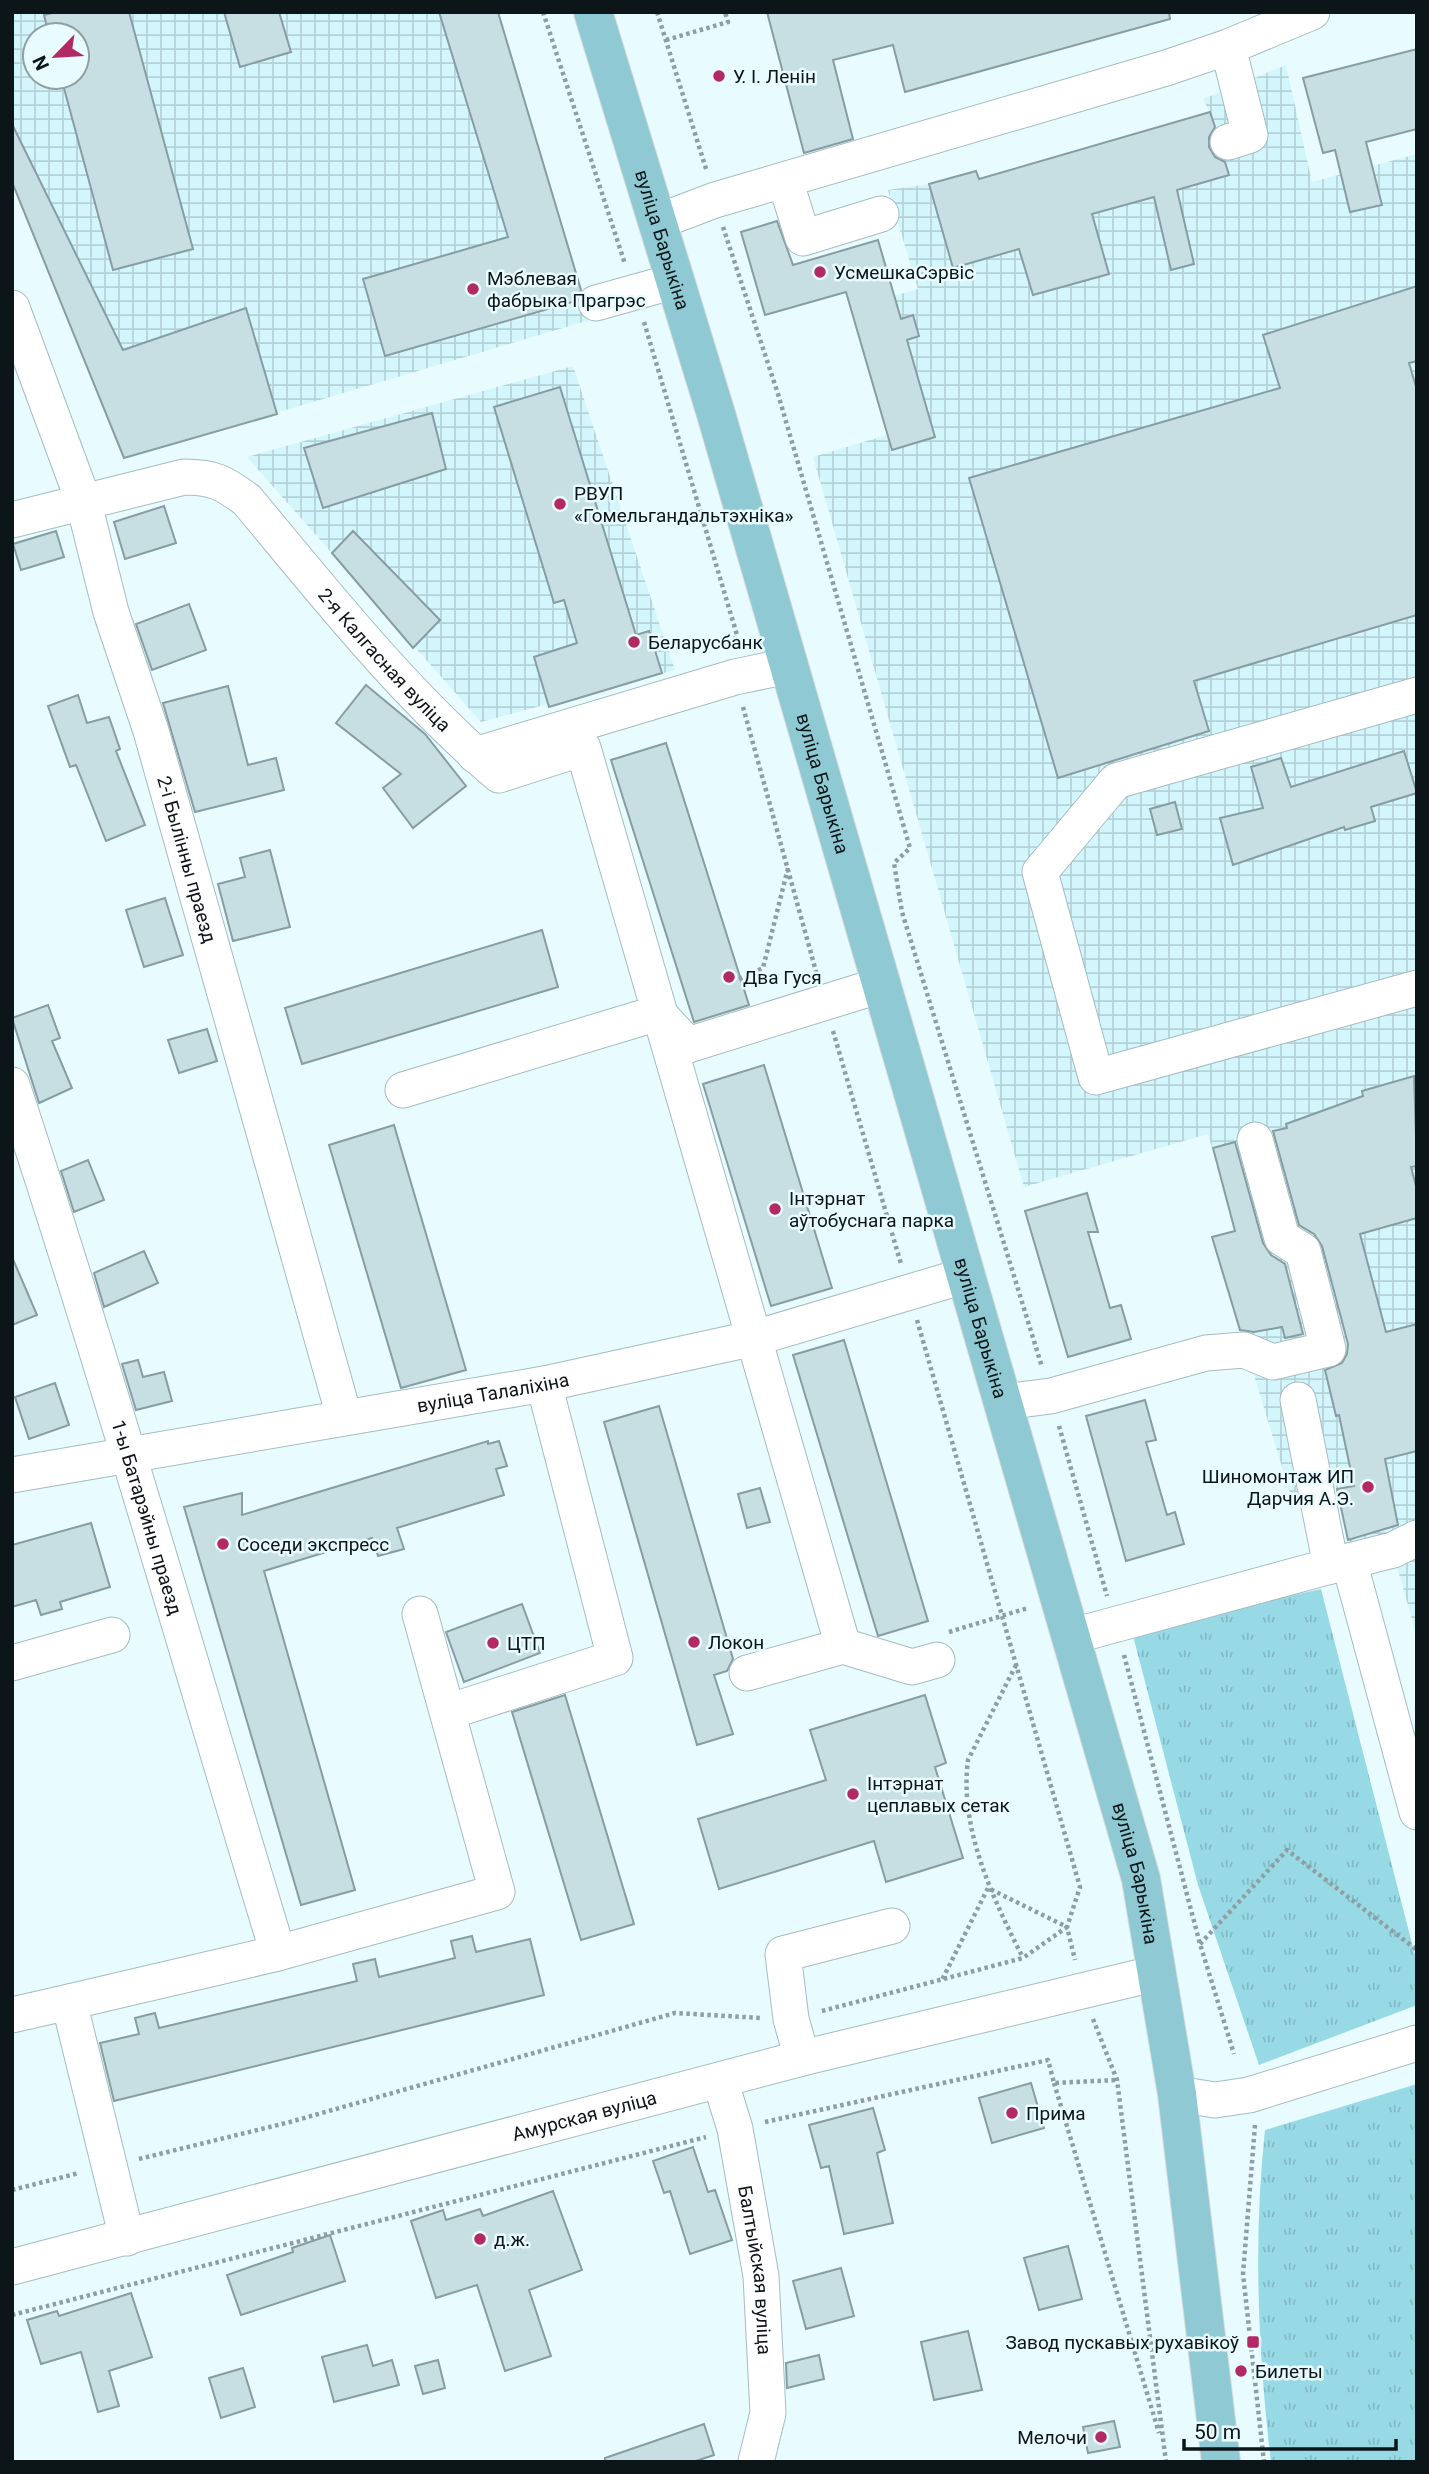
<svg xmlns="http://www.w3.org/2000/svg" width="1429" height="2474" viewBox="0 0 1429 2474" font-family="Roboto,sans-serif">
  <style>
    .industrial { fill: url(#industrial-grid); fill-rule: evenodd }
    .grass { fill: url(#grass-tufts) }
    .building { fill: #c7dfe3; stroke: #869da1; stroke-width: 2 }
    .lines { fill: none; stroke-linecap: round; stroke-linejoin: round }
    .minor-casing { stroke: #a4bcc0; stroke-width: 37 }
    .major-casing { stroke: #d8dada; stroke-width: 40 }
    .path { stroke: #8f9ea2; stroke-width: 4.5; stroke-dasharray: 3.5 3.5; stroke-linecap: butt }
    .minor { stroke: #fff; stroke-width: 35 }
    .major { stroke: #8fcad4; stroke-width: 38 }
    .poi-dot { fill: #b32966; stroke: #e8fbff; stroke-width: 2.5 }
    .labels { text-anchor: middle; stroke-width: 5; stroke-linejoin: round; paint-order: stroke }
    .poi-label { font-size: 19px; fill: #0c1517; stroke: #e8fbff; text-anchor: start }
    .street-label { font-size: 19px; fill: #0c1517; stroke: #e8fbff }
  </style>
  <defs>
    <pattern id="industrial-grid" width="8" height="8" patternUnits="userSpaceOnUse" patternTransform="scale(1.75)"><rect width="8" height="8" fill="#d3f6fc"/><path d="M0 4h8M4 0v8" fill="none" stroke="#b4d2d7"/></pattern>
    <pattern id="grass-tufts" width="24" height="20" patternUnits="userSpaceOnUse" patternTransform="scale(1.75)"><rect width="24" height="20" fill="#97dae5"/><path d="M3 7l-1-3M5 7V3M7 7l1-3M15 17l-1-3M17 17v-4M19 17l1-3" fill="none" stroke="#81bac4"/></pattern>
  </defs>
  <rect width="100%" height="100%" fill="#e8fbff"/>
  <path class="industrial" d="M12 12H498L590 320 124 458 12 182ZM35 35H77V77H35Z
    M1286 65 1312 182 1417 154V1637L1396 1563 1349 1543 1337 1489 1292 1500 1212 1237 1235 1230 1208 1134 1024 1187 813 457 887 435 851 308 918 289 888 190 929 184 976 171 982 189 1210 113 1203 99Z
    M573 366 675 670 481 722 247 457Z"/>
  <path class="grass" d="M1321 1589 1417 1963V2005L1259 2065 1198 1885 1132 1632Z
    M1417 2084V2462H1271C1258 2352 1253 2240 1265 2130Z"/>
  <path class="building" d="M56 12H129L193 249 113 270 61 77H77V35H49L44 15Z
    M224 12H279L291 52 240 67Z
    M439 12H498L581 290 576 301 385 356 363 279 508 237Z
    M767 12H1169L1170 19 905 92 893 45 833 60 853 139 804 153Z
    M1417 49V129L1366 142 1382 205 1350 212 1335 150 1323 153 1303 78Z
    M1210 112 1215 127 1209 137V147L1215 157 1225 162 1229 175 1177 190 1194 264 1171 270 1154 197 1092 214 1109 274 1033 295 1019 249 953 268 929 184 976 171 979 179Z
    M12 124 123 350 246 308 277 414 124 458 12 182Z
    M777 221 793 265 878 240 901 319 913 315 919 336 907 340 935 437 892 450 846 292 765 315 741 232Z
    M1417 286V361L1409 363 1417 390V615L1194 681 1209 731 1058 778 969 478 1280 388 1263 335Z
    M560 387 636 635 649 631 662 673 549 707 534 657 577 643 564 600 554 603 494 407Z
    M432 413 446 469 323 508 304 448Z
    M164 506 176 543 125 559 114 522Z
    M56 531 64 557 21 570 13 544Z
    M353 531 440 620 413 648 332 553Z
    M189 604 206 650 152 670 136 624Z
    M366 685 425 734 466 786 413 828 383 788 401 774 336 723Z
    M228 686 248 765 276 758 284 790 195 812 163 703Z
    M78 695 87 723 109 717 120 749 116 751 145 825 106 841 76 765 70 767 48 706Z
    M666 743 749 1005 694 1022 611 760Z
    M1404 751 1417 793 1371 807 1375 821 1345 830 1344 827 1233 865 1220 818 1263 808 1251 767 1281 758 1291 787Z
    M1175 802 1182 829 1157 835 1150 809Z
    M270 850 290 927 233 941 218 884 245 877 240 858Z
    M165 898 183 955 144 967 126 910Z
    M542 930 558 987 302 1064 285 1008Z
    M48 1005 60 1038 52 1041 72 1088 39 1103 12 1018Z
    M207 1029 217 1061 179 1073 168 1040Z
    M764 1065 832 1288 771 1306 703 1084Z
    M1414 1076 1417 1166 1411 1167 1417 1190V1218L1360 1234 1386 1332 1417 1324V1451L1385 1459 1398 1525 1348 1540 1337 1489 1354 1486 1339 1415 1336 1416 1325 1370 1342 1363 1347 1354 1348 1344 1322 1246 1314 1234 1299 1225 1273 1131 1287 1128 1286 1124 1363 1096 1362 1091Z
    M394 1125 466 1370 401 1388 329 1145Z
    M1235 1142 1263 1243 1271 1255 1285 1264 1303 1334 1285 1338 1282 1327 1254 1332 1240 1330 1212 1237 1235 1231 1213 1148Z
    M88 1160 104 1200 74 1212 61 1171Z
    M1087 1193 1098 1232H1088L1110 1308 1121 1305 1131 1339 1068 1357 1025 1211Z
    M144 1251 158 1283 104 1307 94 1273Z
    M12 1257 37 1315 12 1325Z
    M844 1340 928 1621 878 1636 793 1355Z
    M138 1360 143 1377 164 1372 172 1401 136 1410 122 1364Z
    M55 1383 69 1425 29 1439 15 1397Z
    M1145 1400 1156 1440 1146 1442 1167 1515 1175 1512 1184 1544 1126 1561 1086 1416Z
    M659 1406 733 1659 727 1671 714 1675 733 1734 697 1745 604 1422Z
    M488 1441V1444L499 1441 507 1466 496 1469 504 1495 397 1528 404 1549 378 1556 372 1538 264 1571 355 1890 301 1905 184 1507 242 1493V1515Z
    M760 1488 770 1522 747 1528 738 1494Z
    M91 1523 110 1587 60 1602 62 1609 41 1615 36 1600 12 1607V1545Z
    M522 1604 540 1653 464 1682 446 1632Z
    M565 1695 634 1924 581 1940 512 1712Z
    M925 1695 946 1763 935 1767 963 1858 886 1882 874 1841 719 1889 698 1819 826 1780 810 1730Z
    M472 1936 476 1952 530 1939 544 1995 114 2101 100 2043 139 2034 135 2018 155 2013 159 2028 357 1981 353 1964 375 1959 379 1977 455 1958 451 1941Z
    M1031 2083 1044 2128 992 2143 979 2098Z
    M873 2108 885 2150 877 2153 893 2223 844 2234 829 2166 821 2168 809 2125Z
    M693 2147 708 2192 715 2190 732 2240 690 2254 670 2191 664 2193 653 2161Z
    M553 2191 582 2270 529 2290 551 2356 505 2371 477 2285 436 2298 411 2221 443 2210 446 2220 480 2209 483 2216Z
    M330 2235 345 2281 241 2315 227 2275 293 2252 292 2248Z
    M1068 2246 1082 2299 1039 2310 1024 2258Z
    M841 2268 854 2316 806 2329 793 2281Z
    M131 2293 152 2357 109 2371 119 2406 98 2412 81 2352 41 2364 27 2320 57 2311 59 2316Z
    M968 2331 982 2390 934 2400 921 2342Z
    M367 2345 373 2366 392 2360 399 2385 334 2402 322 2357Z
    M819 2355 824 2379 787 2388 786 2363Z
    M438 2360 445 2388 423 2394 415 2366Z
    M243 2368 255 2407 221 2418 209 2378Z
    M1114 2421 1120 2447 1088 2453 1083 2427Z
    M704 2424 714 2455 693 2462H605V2458Z"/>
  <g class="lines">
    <g class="minor-casing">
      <g id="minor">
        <path d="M1228 47 1250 135 1228 142"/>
        <path d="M785 180 803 238 881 214"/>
        <path d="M657 222 715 200 1166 68 1228 47 1312 12"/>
        <path d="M596 303 675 281"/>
        <path id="s1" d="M12 308 83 500 111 612 151 731 344 1416"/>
        <path id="s2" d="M12 520 184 477C214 477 224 483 247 500 326 595 405 695 499 775L583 748 843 1646 747 1673"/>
        <path d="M1417 695 1116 781 1040 872 1096 1077 1417 988"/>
        <path d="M475 755 735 677 788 666"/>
        <path id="s3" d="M12 1085C107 1372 190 1664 278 1953"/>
        <path d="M403 1090 658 1013 688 1045 881 985"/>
        <path d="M1298 1400 1331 1566"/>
        <path d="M1004 1402 1051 1396 1206 1353 1244 1350 1273 1362 1328 1349 1303 1251 1282 1238 1255 1140"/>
        <path id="s4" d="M12 1475 544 1384 755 1338 967 1275"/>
        <path d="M1349 1561 1393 1550 1417 1538"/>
        <path d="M1073 1636 1349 1561 1417 1812"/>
        <path d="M843 1646 912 1667 937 1660"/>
        <path d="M12 1663 112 1635"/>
        <path d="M448 1712 615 1658 544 1384"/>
        <path d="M69 2002 278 1953 497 1892 420 1614"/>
        <path d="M12 2015 69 2002 127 2238"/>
        <path d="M802 2058 791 2019 783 1954 892 1926"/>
        <path id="s5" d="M720 2080 735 2129 761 2276 768 2413 756 2462"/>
        <path d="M1177 2094 1215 2100 1249 2095 1417 2043"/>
        <path id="s6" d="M12 2267 802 2058 1157 1973"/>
      </g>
    </g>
    <g class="major-casing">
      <g id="major">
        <path id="s7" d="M593 12 716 414 1141 1879 1177 2094 1221 2462"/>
      </g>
    </g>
    <path class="path" d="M543 12 625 264
      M657 12 707 172
      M666 40 728 22 725 12
      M723 227 778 394 910 848 894 863 902 912 1042 1367
      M644 322 737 635 731 645
      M743 707 817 975
      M739 979 763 968 788 868
      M833 1031 901 1264
      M917 1320 1080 1887 1067 1927 1075 1960
      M1059 1426 1107 1596
      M949 1632 1028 1608
      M1124 1655 1200 1944 1234 2054
      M1016 1665 968 1760C959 1829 993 1898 1023 1958
      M1200 1944 1287 1850 1417 1950
      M822 2011 1023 1958 1067 1927 988 1888 942 1980
      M1093 2019 1117 2080 1166 2462
      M1054 2083 1159 2433
      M765 2122 1048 2060 1054 2083 1117 2080
      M1255 2125 1243 2274 1264 2462
      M139 2159 290 2122 675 2013 761 2018
      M12 2190 79 2173
      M12 2315 706 2137"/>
    <use href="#minor" class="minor"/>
    <use href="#major" class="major"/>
  </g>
  <g class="poi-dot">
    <circle cx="719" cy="76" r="7"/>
    <circle cx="820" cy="272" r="7"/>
    <circle cx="473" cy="289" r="7"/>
    <circle cx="560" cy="504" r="7"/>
    <circle cx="634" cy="642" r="7"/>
    <circle cx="729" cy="977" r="7"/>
    <circle cx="775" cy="1209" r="7"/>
    <circle cx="1368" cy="1487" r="7"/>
    <circle cx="223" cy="1544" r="7"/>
    <circle cx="694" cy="1642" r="7"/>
    <circle cx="493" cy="1643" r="7"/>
    <circle cx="853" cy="1794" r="7"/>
    <circle cx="1012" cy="2113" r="7"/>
    <circle cx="480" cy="2239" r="7"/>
    <rect x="1246" y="2335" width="14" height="14" rx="3.5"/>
    <circle cx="1241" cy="2371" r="7"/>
    <circle cx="1101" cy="2437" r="7"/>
  </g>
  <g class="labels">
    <g class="poi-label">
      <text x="733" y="83">У. І. Ленін</text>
      <text x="834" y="279">УсмешкаСэрвіс</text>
      <text x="487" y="285">Мэблевая<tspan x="487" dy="22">фабрыка Прагрэс</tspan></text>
      <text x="574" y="500">РВУП<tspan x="574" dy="22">«Гомельгандальтэхніка»</tspan></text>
      <text x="648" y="649">Беларусбанк</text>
      <text x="743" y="984">Два Гуся</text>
      <text x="789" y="1205">Інтэрнат<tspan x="789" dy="22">аўтобуснага парка</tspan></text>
      <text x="1354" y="1483" text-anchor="end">Шиномонтаж ИП<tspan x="1354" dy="22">Дарчия А.Э.</tspan></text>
      <text x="237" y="1551">Соседи экспресс</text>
      <text x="708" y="1649">Локон</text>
      <text x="507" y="1650">ЦТП</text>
      <text x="867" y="1790">Інтэрнат<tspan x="867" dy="22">цеплавых сетак</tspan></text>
      <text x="1026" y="2120">Прима</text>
      <text x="494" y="2246">д.ж.</text>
      <text x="1239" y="2349" text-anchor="end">Завод пускавых рухавікоў</text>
      <text x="1255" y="2378">Билеты</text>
      <text x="1087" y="2444" text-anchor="end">Мелочи</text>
    </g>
    <g class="street-label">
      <text dy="7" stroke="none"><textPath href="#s7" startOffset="238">вуліца Барыкіна</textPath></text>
      <text dy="7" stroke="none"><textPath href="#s2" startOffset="457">2-я Калгасная вуліца</textPath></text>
      <text dy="7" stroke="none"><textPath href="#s7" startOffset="805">вуліца Барыкіна</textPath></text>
      <text dy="7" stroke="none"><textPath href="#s1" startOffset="579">2-і Былінны праезд</textPath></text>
      <text dy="7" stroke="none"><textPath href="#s7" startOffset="1372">вуліца Барыкіна</textPath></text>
      <text dy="7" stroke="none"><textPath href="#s4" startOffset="488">вуліца Талаліхіна</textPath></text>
      <text dy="7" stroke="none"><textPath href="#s3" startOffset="453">1-ы Батарэйны праезд</textPath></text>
      <text dy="7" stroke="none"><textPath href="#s7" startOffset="1939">вуліца Барыкіна</textPath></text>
      <text dy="7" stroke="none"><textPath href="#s6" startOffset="592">Амурская вуліца</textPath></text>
      <text dy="7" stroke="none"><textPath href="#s5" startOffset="194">Балтыйская вуліца</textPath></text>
    </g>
  </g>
  <rect width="1429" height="2474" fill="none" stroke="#0c1517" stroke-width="28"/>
  <g transform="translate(56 56) rotate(245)"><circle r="33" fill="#e8fbff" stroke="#909fa2" stroke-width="2"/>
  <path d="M0-5L12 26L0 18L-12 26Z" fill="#b32966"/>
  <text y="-10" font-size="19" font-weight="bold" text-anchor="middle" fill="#0c1517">N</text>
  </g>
  <path d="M1184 2439v10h212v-10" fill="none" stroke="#0c1517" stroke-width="3.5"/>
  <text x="1194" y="2439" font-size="21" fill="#0c1517" stroke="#e8fbff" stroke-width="5" paint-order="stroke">50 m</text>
</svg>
